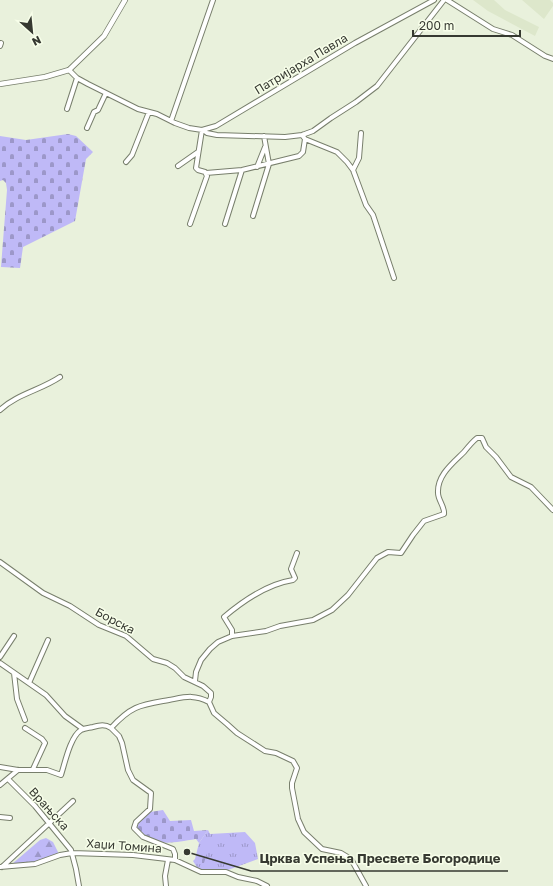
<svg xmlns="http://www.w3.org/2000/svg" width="553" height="886" viewBox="0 0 553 886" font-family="'Golos Text',sans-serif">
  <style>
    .built { fill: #dde7cb }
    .grass { fill: url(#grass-tufts) }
    .forest { fill: url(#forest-firs) }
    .cemetery { fill: url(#cemetery-stones) }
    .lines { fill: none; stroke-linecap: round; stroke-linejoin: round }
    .minor-casing { stroke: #787f6c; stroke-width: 6 }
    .tertiary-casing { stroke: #787f6c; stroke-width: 6 }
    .minor { stroke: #fff; stroke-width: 4 }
    .tertiary { stroke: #fff; stroke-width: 4.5 }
    .labels { text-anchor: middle; stroke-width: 3; stroke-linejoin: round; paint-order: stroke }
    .street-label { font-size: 12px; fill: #363931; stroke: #f7fee9 }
    .leader { fill: none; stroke: #363931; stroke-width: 1.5 }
    .callout-dot { fill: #363931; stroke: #f7fee9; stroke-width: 1.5 }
    .callout-label { font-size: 13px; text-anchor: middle; font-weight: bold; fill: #363931; stroke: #f7fee9; stroke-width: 3; stroke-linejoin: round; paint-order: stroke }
  </style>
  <defs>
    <pattern id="grass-tufts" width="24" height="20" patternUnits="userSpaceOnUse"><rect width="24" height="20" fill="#bfb9f7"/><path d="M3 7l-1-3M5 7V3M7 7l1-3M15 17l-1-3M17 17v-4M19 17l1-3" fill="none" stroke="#9c97c9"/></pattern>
    <pattern id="forest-firs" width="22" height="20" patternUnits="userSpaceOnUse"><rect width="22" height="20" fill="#bfb9f7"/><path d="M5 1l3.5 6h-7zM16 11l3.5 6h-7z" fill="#9c97c9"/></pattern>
    <pattern id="cemetery-stones" width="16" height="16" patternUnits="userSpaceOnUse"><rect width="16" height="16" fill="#bfb9f7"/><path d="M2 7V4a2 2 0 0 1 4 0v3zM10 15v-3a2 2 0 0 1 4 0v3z" fill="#9c97c9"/></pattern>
  </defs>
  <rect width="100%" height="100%" fill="#e9f1dc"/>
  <path class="built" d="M473 0H494L505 10 539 27 535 36 488 11Z
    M522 0H550L553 3V6L544 19Z"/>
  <path class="grass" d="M208 830 210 834 245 832 255 843 258 859 228 870 198 869 193 861 195 859 199 843Z"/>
  <path class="forest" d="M46 838 53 842 59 854 34 862 12 864 40 840Z"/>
  <path class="cemetery" d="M68 134 76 136 93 152 86 159 75 221 23 247 20 268 1 267 7 190 6 183 3 180 0 181V136L26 140Z
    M163 810 170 821 191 820 194 831 208 830 199 843 196 839C169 843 158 848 136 828L137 823 150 812Z
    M206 847 207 853 204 863 196 864 200 848Z"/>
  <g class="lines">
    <g class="minor-casing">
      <path id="minor" d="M447 0 493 29 512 35 545 56 553 59
        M0 46 1 43
        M69 70 77 78 88 84 138 109 157 114 175 123 189 128 202 130 216 126 355 43 434 0
        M67 109 77 78
        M171 121 213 0
        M87 128 94 112 98 110 106 93
        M203 130 207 133 217 135 285 137 302 135 313 131 331 118 356 102 377 86 444 0
        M302 135 305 139 337 152 347 162 353 170 366 205 373 215 394 278
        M126 162 132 155 149 112
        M178 166 198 152
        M257 167 265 147
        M353 170 359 158 361 133
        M206 173 242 170 299 156 303 152 305 139
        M253 216 269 164 264 136
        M190 224 207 176 205 172 198 170 196 168 202 130
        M225 224 242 170
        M0 410C17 394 41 390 60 377
        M0 562 43 593 70 606 99 625 126 636 153 659 167 663 175 668 184 677 203 686 211 693V697L209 702
        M232 636V630L224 617C244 600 267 584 293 580L295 578 291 569 297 553
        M0 657 14 636
        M0 663 46 695 65 716 83 729
        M14 673 17 699 25 720
        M195 681 196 672 201 660 210 649 218 642 232 636 266 631 280 626 313 620 332 610 348 595 377 558 388 552 401 553 413 535 424 521 444 514C445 507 438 500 438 493 437 475 453 463 464 452 468 447 472 442 477 438H482L486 447 496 457 511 477 531 487 553 510
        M29 683 48 640
        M209 702 214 713 227 724 237 733 265 751 276 753 293 761 297 768 292 783V788L298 819 304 832 322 849 341 853 351 859 366 886
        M25 728 42 739 45 743 33 769
        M111 728 119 736 122 743 128 770 133 780 151 793 150 809 136 822 134 828 143 837 173 849 175 854V860
        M0 767 18 770H47L61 775C65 763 70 737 81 730 85 728 89 728 93 727 100 725 105 724 111 728 132 705 141 705 169 700 185 697 194 694 209 702
        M8 779 35 806 71 850 76 869 79 886
        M0 785 18 770
        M0 817 10 818
        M0 867 35 864 60 855 72 853 133 855 175 860 201 872H226L238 877 257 881 267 886
        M2 867 73 801
        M166 886 165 876 168 860"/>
    </g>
    <g class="tertiary-casing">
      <path id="tertiary" d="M0 84 45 77 69 70 104 36 125 0"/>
    </g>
    <use href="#minor" class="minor"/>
    <use href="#tertiary" class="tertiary"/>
  </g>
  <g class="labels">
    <g class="street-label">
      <text transform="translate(301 64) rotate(-31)" y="4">Патријарха Павла</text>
      <text transform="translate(115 621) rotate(28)" y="4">Борска</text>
      <text transform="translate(49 809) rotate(48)" y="4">Врањска</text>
      <text transform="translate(124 846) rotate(4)" y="4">Хаџи Томина</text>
    </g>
  </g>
  <path class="leader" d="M187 852L251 871H508"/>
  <circle class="callout-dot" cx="187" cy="852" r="4"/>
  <g class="callout-label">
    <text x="380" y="863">Црква Успења Пресвете Богородице</text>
  </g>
  <g transform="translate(32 32) rotate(153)" stroke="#f7fee9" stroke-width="3" paint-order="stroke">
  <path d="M0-3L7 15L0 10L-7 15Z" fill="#363931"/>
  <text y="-6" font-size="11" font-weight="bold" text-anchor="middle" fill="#363931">N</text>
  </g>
  <path d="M413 30v6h107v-6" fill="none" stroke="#363931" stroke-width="2"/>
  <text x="419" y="30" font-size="12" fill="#363931" stroke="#f7fee9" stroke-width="3" paint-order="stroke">200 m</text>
</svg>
